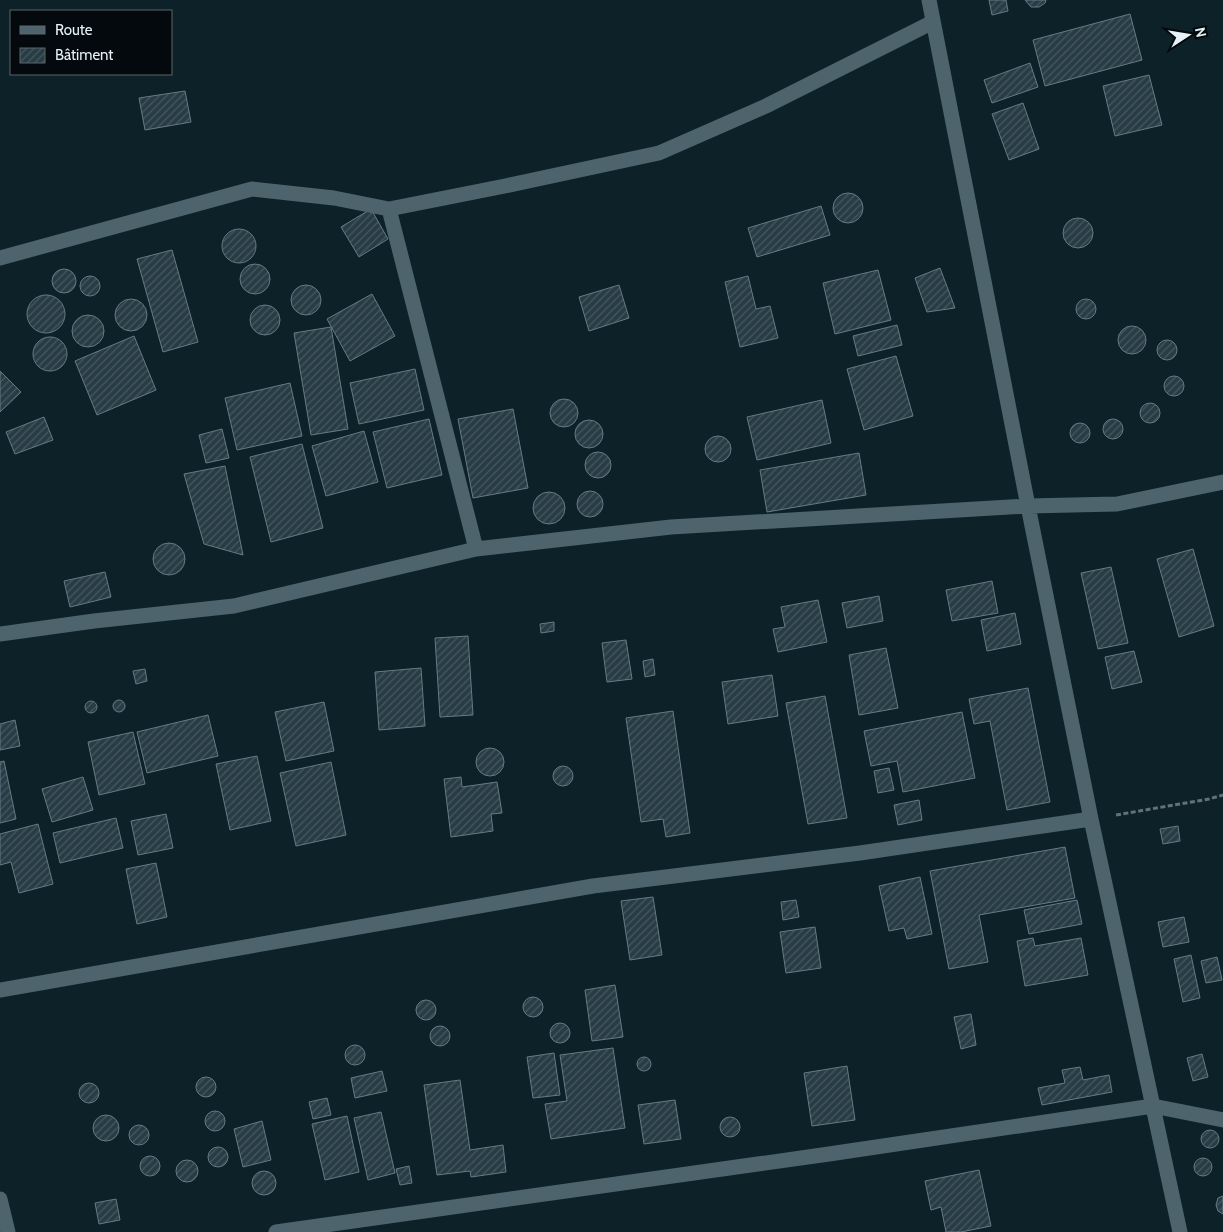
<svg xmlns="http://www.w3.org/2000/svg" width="1223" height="1232" viewBox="0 0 1223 1232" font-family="Cabin,sans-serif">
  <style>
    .building { fill: url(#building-hatch); stroke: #657b85 }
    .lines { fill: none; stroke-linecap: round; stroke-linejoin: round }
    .path { stroke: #617278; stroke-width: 3; stroke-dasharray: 5 2.5; stroke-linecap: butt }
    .minor { stroke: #4e646d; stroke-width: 15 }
  </style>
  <defs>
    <pattern id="building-hatch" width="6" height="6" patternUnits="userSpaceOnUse" patternTransform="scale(1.25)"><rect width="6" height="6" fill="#273c45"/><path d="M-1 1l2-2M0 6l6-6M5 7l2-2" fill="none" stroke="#465961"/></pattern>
  </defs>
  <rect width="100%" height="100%" fill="#0d2129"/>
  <path class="building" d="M989 0H1006L1008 11 992 15Z
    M1025 0H1046L1045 3 1039 7H1031Z
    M1130 14 1142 60 1045 86 1033 40Z
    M1030 63 1038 87 992 103 984 80Z
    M1149 75 1162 125 1115 136 1103 86Z
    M185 91 191 122 145 130 139 98Z
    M1023 103 1039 149 1009 160 992 114Z
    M833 208a15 15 0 1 1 30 0a15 15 0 1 1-30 0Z
    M821 206 830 235 757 257 748 228Z
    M371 209 388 239 359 257 341 227Z
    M1063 233a15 15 0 1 1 30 0a15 15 0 1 1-30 0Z
    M222 246a17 17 0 1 1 34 0a17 17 0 1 1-34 0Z
    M172 250 198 342 163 352 137 259Z
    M240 279a15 15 0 1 1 30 0a15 15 0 1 1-30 0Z
    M940 268 955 308 927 312 915 278Z
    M52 281a12 12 0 1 1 24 0a12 12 0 1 1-24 0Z
    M878 270 891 320 835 334 823 283Z
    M80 286a10 10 0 1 1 20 0a10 10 0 1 1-20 0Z
    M748 276 756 309 770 306 778 338 740 347 725 282Z
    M619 285 629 318 589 331 579 297Z
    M291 300a15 15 0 1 1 30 0a15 15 0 1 1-30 0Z
    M372 294 395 336 350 361 327 319Z
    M27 314a19 19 0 1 1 38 0a19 19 0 1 1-38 0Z
    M1076 309a10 10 0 1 1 20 0a10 10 0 1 1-20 0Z
    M115 315a16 16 0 1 1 32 0a16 16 0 1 1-32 0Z
    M250 320a15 15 0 1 1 30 0a15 15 0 1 1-30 0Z
    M72 331a16 16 0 1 1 32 0a16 16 0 1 1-32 0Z
    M897 325 902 345 858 356 853 336Z
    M1118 340a14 14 0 1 1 28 0a14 14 0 1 1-28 0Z
    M331 327 348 429 311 435 294 333Z
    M134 336 156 390 97 415 75 361Z
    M33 354a17 17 0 1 1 34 0a17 17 0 1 1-34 0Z
    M1157 350a10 10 0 1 1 20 0a10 10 0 1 1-20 0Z
    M896 356 913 416 864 430 847 369Z
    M415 369 424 410 359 424 350 383Z
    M0 371 21 392 0 412Z
    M1164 386a10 10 0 1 1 20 0a10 10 0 1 1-20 0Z
    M290 383 302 436 237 450 225 398Z
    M550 413a14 14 0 1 1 28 0a14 14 0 1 1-28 0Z
    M822 400 831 443 757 460 747 417Z
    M1140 413a10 10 0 1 1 20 0a10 10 0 1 1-20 0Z
    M513 409 528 488 473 498 458 419Z
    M44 417 53 440 15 454 6 432Z
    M1103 429a10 10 0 1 1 20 0a10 10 0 1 1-20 0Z
    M429 419 442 475 387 488 373 432Z
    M575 434a14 14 0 1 1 28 0a14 14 0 1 1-28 0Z
    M1070 433a10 10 0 1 1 20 0a10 10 0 1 1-20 0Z
    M222 429 229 458 206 463 199 435Z
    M364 431 378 482 326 496 312 446Z
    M705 449a13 13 0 1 1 26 0a13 13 0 1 1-26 0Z
    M302 444 323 528 271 542 250 457Z
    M585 465a13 13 0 1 1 26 0a13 13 0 1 1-26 0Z
    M859 453 866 495 767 512 760 470Z
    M225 466 243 555 204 544 184 474Z
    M577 504a13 13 0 1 1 26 0a13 13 0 1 1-26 0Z
    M533 508a16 16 0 1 1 32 0a16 16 0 1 1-32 0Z
    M153 559a16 16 0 1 1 32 0a16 16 0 1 1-32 0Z
    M1193 549 1214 626 1179 637 1157 559Z
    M1111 567 1128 643 1098 649 1081 573Z
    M105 572 111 597 70 607 64 581Z
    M992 581 998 613 952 621 946 590Z
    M879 596 883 621 847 628 842 603Z
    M818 600 827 642 778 652 773 629 785 627 781 607Z
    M1015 613 1021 644 987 651 981 620Z
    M554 622V631L541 633 540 624Z
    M468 636 473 715 440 717 435 638Z
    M626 640 632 679 607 682 602 643Z
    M886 648 898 708 859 715 849 655Z
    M1134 651 1142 682 1112 689 1105 657Z
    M653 659 655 675 645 677 643 661Z
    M421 668 425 726 379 730 375 672Z
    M145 669 147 681 136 684 133 671Z
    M772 675 778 716 728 724 722 682Z
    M1028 688 1050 802 1007 810 990 721 974 724 969 699Z
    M825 696 847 818 808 824 786 703Z
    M113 706a6 6 0 1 1 12 0a6 6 0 1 1-12 0Z
    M85 707a6 6 0 1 1 12 0a6 6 0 1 1-12 0Z
    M324 702 334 751 286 761 275 712Z
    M673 711 690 833 666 837 663 819 641 822 626 718Z
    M962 712 975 778 903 792 897 761 871 766 864 731Z
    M208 715 218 756 147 773 137 732Z
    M15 720 20 746 0 750V724Z
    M133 732 145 784 99 795 88 742Z
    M476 762a14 14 0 1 1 28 0a14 14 0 1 1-28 0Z
    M257 756 271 821 230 830 216 764Z
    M4 761 16 819 0 823V762Z
    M331 762 346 835 296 846 280 773Z
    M553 776a10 10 0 1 1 20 0a10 10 0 1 1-20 0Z
    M889 768 894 790 878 793 874 771Z
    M83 777 93 810 52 822 42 789Z
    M461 777 462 787 497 782 502 813 491 814 493 831 451 837 444 779Z
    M919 800 922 820 898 825 894 805Z
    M166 814 173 848 138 855 131 821Z
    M116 818 123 848 60 863 53 833Z
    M38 824 53 884 19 893 11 862 0 865V834Z
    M1178 826 1180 841 1163 844 1160 829Z
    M1065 847 1075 898 979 915 988 962 949 969 930 871Z
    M156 863 167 917 137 924 126 869Z
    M920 877 932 934 907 939 904 928 889 931 879 886Z
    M653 897 662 955 630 960 621 901Z
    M796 900 799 917 783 920 781 902Z
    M1077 900 1082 924 1029 934 1024 910Z
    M1184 917 1189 942 1163 947 1158 922Z
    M815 927 821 968 786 973 780 932Z
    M1033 938 1035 946 1081 938 1088 975 1025 986 1017 941Z
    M1191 955 1200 998 1183 1002 1174 959Z
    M1217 957 1222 980 1206 983 1201 961Z
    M615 985 623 1037 592 1041 585 990Z
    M523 1007a10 10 0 1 1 20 0a10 10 0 1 1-20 0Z
    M416 1010a10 10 0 1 1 20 0a10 10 0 1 1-20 0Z
    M971 1014 976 1045 961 1049 954 1017Z
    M550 1033a10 10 0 1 1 20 0a10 10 0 1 1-20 0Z
    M430 1036a10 10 0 1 1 20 0a10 10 0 1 1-20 0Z
    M345 1055a10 10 0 1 1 20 0a10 10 0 1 1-20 0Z
    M613 1048 625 1128 551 1139 545 1104 567 1101 560 1055Z
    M554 1053 560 1095 533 1098 527 1057Z
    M1202 1054 1208 1077 1193 1081 1187 1058Z
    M637 1064a7 7 0 1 1 14 0a7 7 0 1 1-14 0Z
    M847 1066 855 1120 812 1126 804 1073Z
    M1080 1067 1083 1080 1109 1075 1112 1092 1042 1105 1038 1088 1065 1083 1062 1070Z
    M382 1071 387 1091 355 1098 351 1078Z
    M196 1087a10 10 0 1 1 20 0a10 10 0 1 1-20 0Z
    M460 1080 470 1150 503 1145 506 1172 471 1177 470 1171 437 1175 424 1085Z
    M79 1093a10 10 0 1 1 20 0a10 10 0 1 1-20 0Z
    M327 1098 331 1115 313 1119 309 1102Z
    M675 1100 681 1139 644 1144 638 1105Z
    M205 1121a10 10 0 1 1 20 0a10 10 0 1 1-20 0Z
    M381 1112 395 1173 368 1180 354 1118Z
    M93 1128a13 13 0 1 1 26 0a13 13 0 1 1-26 0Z
    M347 1116 359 1172 325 1180 312 1124Z
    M720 1127a10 10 0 1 1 20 0a10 10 0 1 1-20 0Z
    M262 1121 271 1160 243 1167 234 1129Z
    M129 1135a10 10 0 1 1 20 0a10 10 0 1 1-20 0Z
    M1201 1139a9 9 0 1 1 18 0a9 9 0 1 1-18 0Z
    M208 1157a10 10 0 1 1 20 0a10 10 0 1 1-20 0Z
    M140 1166a10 10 0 1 1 20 0a10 10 0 1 1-20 0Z
    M1194 1167a9 9 0 1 1 18 0a9 9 0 1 1-18 0Z
    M176 1171a11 11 0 1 1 22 0a11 11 0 1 1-22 0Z
    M409 1166 412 1183 400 1185 396 1169Z
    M979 1170 991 1226 961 1232H946L941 1207 931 1210 925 1181Z
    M252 1183a12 12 0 1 1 24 0a12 12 0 1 1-24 0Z
    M1223 1196V1214L1218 1211 1216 1205 1218 1198Z
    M116 1199 120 1220 99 1224 95 1203Z"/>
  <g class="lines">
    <path class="path" d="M1116 815 1209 799 1223 795"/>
    <path class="minor" d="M929 0 1028 506 1091 819 1180 1232
      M389 209 505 186 659 153 766 106 933 22
      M0 258 252 189 334 198 389 209 476 549
      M0 634 94 621 234 606 476 549 671 527 1028 506 1117 504 1223 482
      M0 990 593 886 860 853 1091 819
      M0 1199 8 1232
      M276 1232 829 1154 1153 1106 1223 1120"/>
  </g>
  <rect x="10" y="10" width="162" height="65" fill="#03090d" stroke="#5e666b"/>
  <rect x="20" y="26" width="25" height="8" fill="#4e646d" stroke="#5e666b"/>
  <text x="55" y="35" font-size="15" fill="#e6f2f7">Route</text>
  <rect x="20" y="48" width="25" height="15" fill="url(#building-hatch)" stroke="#5e666b"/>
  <text x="55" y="60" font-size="15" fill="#e6f2f7">Bâtiment</text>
  <g transform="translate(1188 35) rotate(78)" stroke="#03090d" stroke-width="4" paint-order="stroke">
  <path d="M0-4L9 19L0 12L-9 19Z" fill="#e6f2f7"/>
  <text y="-8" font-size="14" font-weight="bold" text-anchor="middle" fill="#e6f2f7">N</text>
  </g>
</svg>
